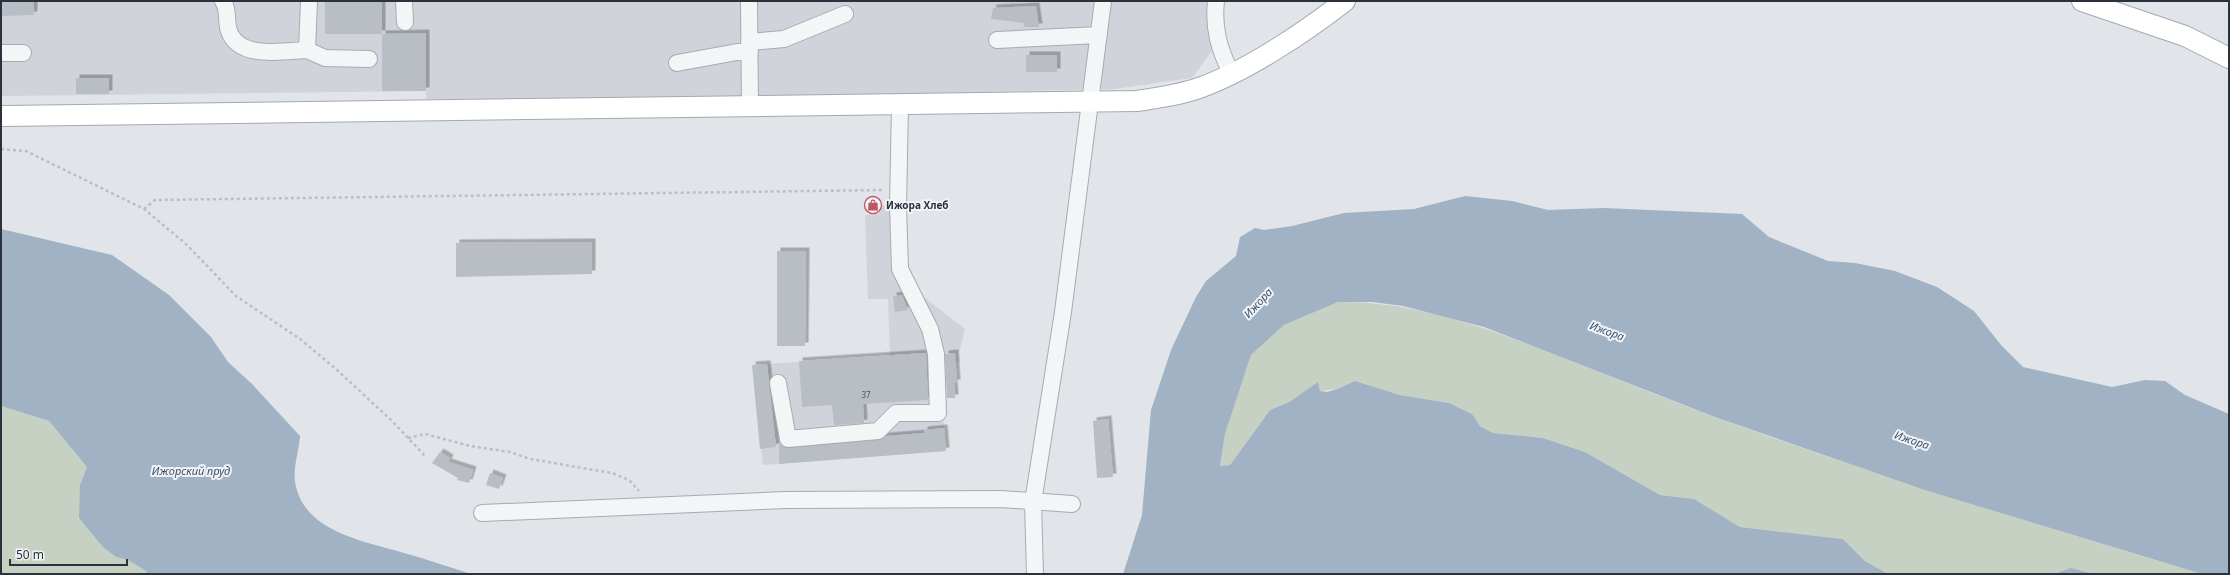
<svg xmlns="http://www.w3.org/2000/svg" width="2230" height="575" viewBox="0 0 2230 575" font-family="'Noto Sans',sans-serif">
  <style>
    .built { fill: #d0d3da }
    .green { fill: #c7d1c3 }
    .water { fill: #a0b2c4 }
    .building { fill: #b9bdc4; filter: url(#shadow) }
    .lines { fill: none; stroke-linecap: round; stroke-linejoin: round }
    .minor-casing { stroke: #a7abb2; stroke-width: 18 }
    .major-casing { stroke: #a2a9b3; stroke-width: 22 }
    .path { stroke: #bcbec3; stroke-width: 2.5; stroke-dasharray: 3 3; stroke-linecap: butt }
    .minor { stroke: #f4f5f7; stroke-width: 16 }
    .major { stroke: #fff; stroke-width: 20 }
    .labels { text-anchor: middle; stroke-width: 4; stroke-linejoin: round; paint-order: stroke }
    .number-label { font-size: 8px; fill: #4e5560 }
    .poi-label { font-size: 10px; font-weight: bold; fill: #2b323e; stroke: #f1f3f6; text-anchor: start }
    .water-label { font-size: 11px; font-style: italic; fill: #3a516d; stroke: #f1f3f6 }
  </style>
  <defs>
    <filter id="shadow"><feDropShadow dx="3.5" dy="-3.5" stdDeviation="0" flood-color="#0004"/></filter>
  </defs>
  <rect width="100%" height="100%" fill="#e1e4e8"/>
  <path class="built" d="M1 1H1209L1214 48 1192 78 1114 89 666 99H426V91L1 96Z
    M880 205 898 206 904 257 916 291 965 329 959 353 960 362H956L957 383 941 384 946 451 763 465 752 365 890 356 888 299H868L865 215 879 214Z"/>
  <path class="green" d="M1338 302C1415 301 1483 327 1554 354 1608 375 1661 397 1715 417 1876 476 2039 525 2202 574H1888L1865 561 1843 539 1740 527 1694 499 1660 495 1585 452 1543 438 1493 433 1480 426 1472 414 1449 403 1400 395 1355 381 1337 389 1320 391 1318 382 1289 402 1270 410 1230 465 1220 466 1225 434 1251 355 1284 325Z
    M1 406 49 421 87 467 80 485 116 557 128 560 146 571 147 574H1Z"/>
  <path class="water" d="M1465 196 1512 201 1548 210 1604 208 1742 214 1769 237 1828 261 1855 263 1895 271 1937 287 1974 311 2001 345 2023 367 2112 387 2145 380 2165 381 2185 395 2229 414V574H2202L1925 490 1715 417 1484 327 1403 306 1372 302H1338L1284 325 1251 355 1225 434 1220 466 1230 465 1270 410 1289 402 1318 382 1320 391 1327 392 1337 389 1355 381 1400 395 1449 403 1472 414 1480 426 1493 433 1543 438 1585 452 1660 495 1694 499 1740 527 1843 539 1865 561 1888 574H1123L1142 515 1151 410 1171 350 1196 297 1206 281 1236 256 1240 237 1255 228 1264 230 1292 226 1344 213 1414 209Z
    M1 229 112 255 169 295 211 337 228 362 252 384 300 436C299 451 293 467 295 482 303 532 364 541 404 553 426 559 449 567 471 574H147L146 571 128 560 116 557 103 547 79 518 80 485 87 467 49 421 1 406Z
    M2071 568 2093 574H2054Z"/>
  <path class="building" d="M1 1H34V15L1 16Z
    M325 1H382V34H325Z
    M1036 6 1039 27H1024V23L991 19 993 8Z
    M426 33V91H382V34Z
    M1026 55H1057V72H1026Z
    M76 78H109V94H76Z
    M592 242V274L456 277V243Z
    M777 251H806L805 346H777Z
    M902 295 908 310 895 312 893 296Z
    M926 353 928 400 863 404 864 423 834 425 832 405 802 407 799 361Z
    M955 353 957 383H954L955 398H947L945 354Z
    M767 364 776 447 760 449 752 365Z
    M1108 419 1113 477 1097 478 1093 421Z
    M944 428 946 451 779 464V444L789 448 879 440 887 436 924 433V430Z
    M440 452 450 458 448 462 473 470 469 483 457 480 458 478 432 463Z
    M490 473 503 478 499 489 486 485Z"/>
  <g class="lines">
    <g class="minor-casing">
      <path id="minor" d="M223 1C230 13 225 20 229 31 239 60 284 51 307 50
        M309 1 307 50 325 58 369 59
        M404 1 405 22
        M749 1 750 106
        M1216 1C1213 28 1219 49 1231 73
        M997 40 1099 35
        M749 42 784 39 845 14
        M1 53H23
        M677 63 737 52H750
        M778 383 788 439 878 431 896 413H938L936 354 930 329 900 269 898 206 900 105
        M482 513 786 500 1001 499 1072 504
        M1035 574 1033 502 1063 312 1103 1"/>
    </g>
    <g class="major-casing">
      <path id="major" d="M2082 1 2185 36 2229 58
        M1 116 1137 101C1158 98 1179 95 1199 88 1247 71 1305 32 1345 1"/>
    </g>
    <path class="path" d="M1 149 26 151 144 209 186 244 236 296 300 339 336 369 391 420 426 457
      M144 209 155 200 884 190
      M408 438 425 434 470 446 510 452 530 459 612 473 629 480 639 491"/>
    <use href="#minor" class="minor"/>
    <use href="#major" class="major"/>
  </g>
  <defs>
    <g id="shop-ring" transform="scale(0.9)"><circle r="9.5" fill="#f1f3f6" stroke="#bf5565" stroke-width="1.5"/><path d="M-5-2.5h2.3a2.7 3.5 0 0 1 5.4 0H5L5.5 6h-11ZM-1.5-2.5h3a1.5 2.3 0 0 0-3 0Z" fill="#bf5565"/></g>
  </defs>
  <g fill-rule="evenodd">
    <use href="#shop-ring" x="873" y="205"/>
  </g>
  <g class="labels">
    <g class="number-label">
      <text x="866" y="398">37</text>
    </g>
    <g class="poi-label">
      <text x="886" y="209">Ижора Хлеб</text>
    </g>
    <g class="water-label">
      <text transform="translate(1258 303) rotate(-47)" y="4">Ижора</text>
      <text transform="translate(1607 331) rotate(20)" y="4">Ижора</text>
      <text transform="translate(1912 440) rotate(19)" y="4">Ижора</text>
      <text x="191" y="475">Ижорский пруд</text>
    </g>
  </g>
  <rect width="2230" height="575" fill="none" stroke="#2b323e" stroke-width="4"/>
  <path d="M10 559v6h117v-6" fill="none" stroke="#2b323e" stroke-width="2"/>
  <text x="16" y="559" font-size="12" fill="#2b323e" stroke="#f1f3f6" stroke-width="3" paint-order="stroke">50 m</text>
</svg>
